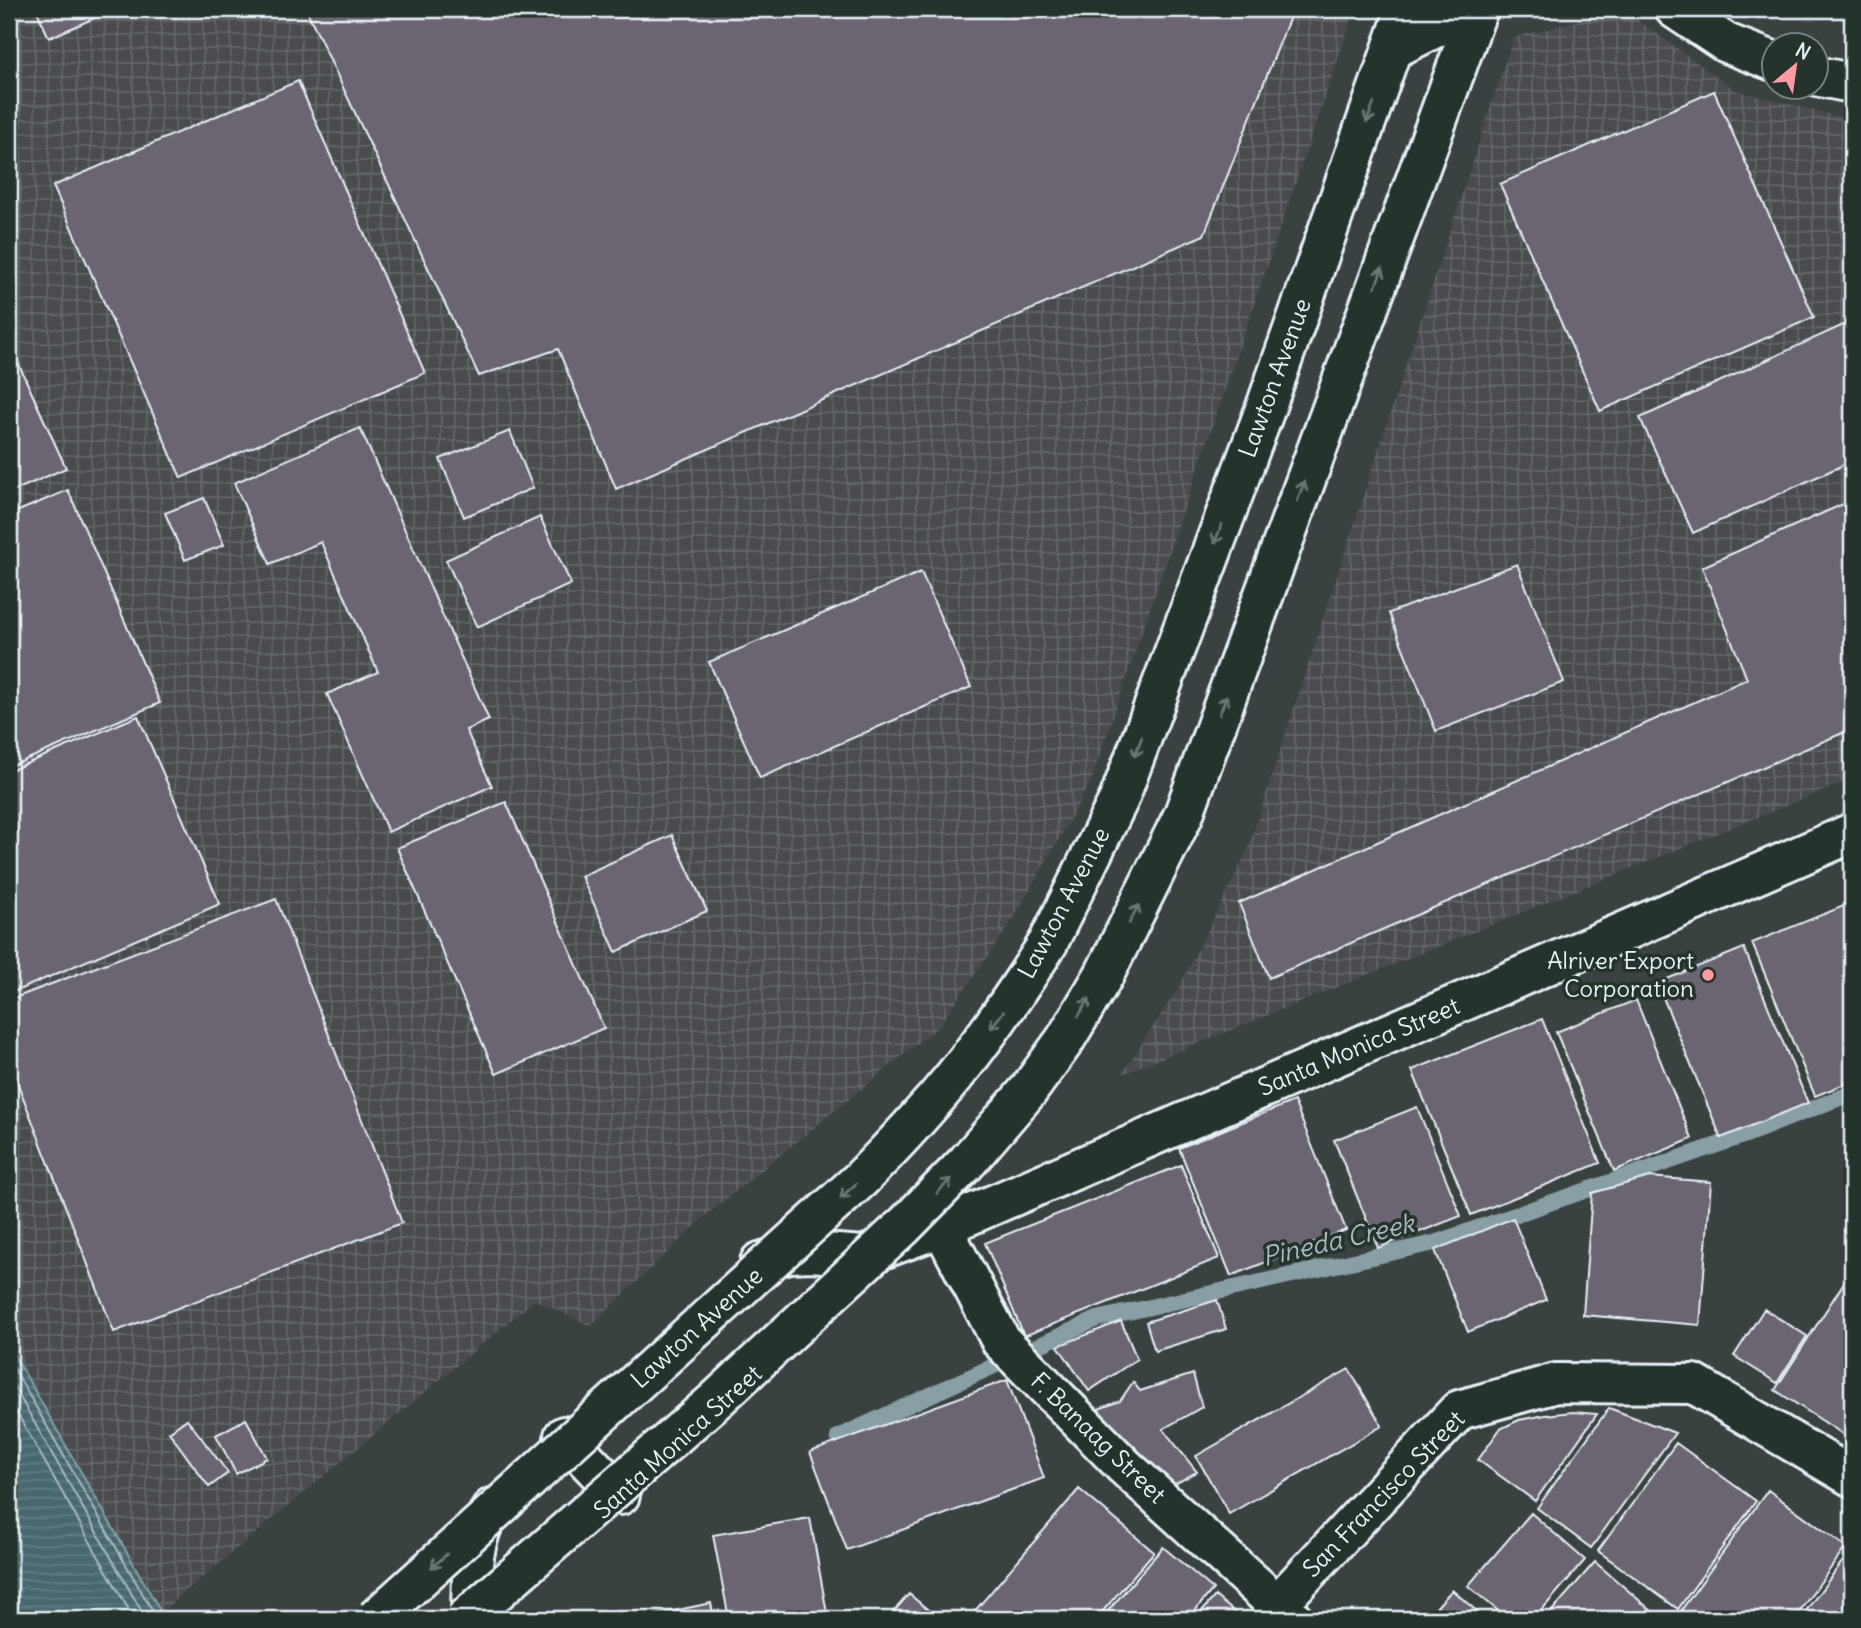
<svg xmlns="http://www.w3.org/2000/svg" width="1861" height="1628" viewBox="0 0 1861 1628" font-family="Delius,sans-serif">
  <style>
    .industrial { fill: url(#industrial-grid) }
    .water { fill: url(#water-rules); stroke: #889fa5; stroke-width: 2 }
    .lines { fill: none; stroke-linecap: round; stroke-linejoin: round }
    .shore { stroke: #a8bac1; stroke-width: 2 }
    .stream { stroke: #889fa5; stroke-width: 16 }
    .ferry { stroke: #a8bac1; stroke-width: 2; stroke-dasharray: 9 7; stroke-linecap: butt }
    .building { fill: #6a6570; stroke: #e8f1f8; stroke-width: 2 }
    .street-casing { stroke: #e8f1f8; stroke-width: 44 }
    .secondary-casing { stroke: #e8f1f8; stroke-width: 44 }
    .street { stroke: #26332d; stroke-width: 38 }
    .secondary { stroke: #26332d; stroke-width: 38 }
    .secondary-bridge-casing { stroke: #e8f1f8; stroke-width: 44; stroke-linecap: butt }
    .secondary-bridge { stroke: #26332d; stroke-width: 38 }
    .oneway { stroke: #6a7674 }
    .poi-dot { fill: #ff9aa2; stroke: #26332d; stroke-width: 2.5 }
    .labels { text-anchor: middle; stroke-width: 7; stroke-linejoin: round; paint-order: stroke }
    .street-label { font-size: 24px; fill: #e8f1f8; stroke: #26332d }
    .poi-label { font-size: 24px; fill: #e8f1f8; stroke: #26332d; text-anchor: end }
    .water-label { font-size: 26px; font-style: italic; fill: #a8bac1; stroke: #26332d }
  </style>
  <defs>
    <pattern id="industrial-grid" width="8" height="8" patternUnits="userSpaceOnUse" patternTransform="scale(1.75)"><rect width="8" height="8" fill="#484c4f"/><path d="M0 4h8M4 0v8" fill="none" stroke="#626669"/></pattern>
    <pattern id="water-rules" width="6" height="5" patternUnits="userSpaceOnUse" patternTransform="scale(1.75)"><rect width="6" height="5" fill="#48686e"/><path d="M0 2.5h6" fill="none" stroke="#627e83"/></pattern>
  </defs>
  <rect width="100%" height="100%" fill="#3a4241"/>
  <filter id="ink" filterUnits="userSpaceOnUse"><feTurbulence type="fractalNoise" baseFrequency=".0143" numOctaves="2"/><feDisplacementMap in="SourceGraphic" scale="14" xChannelSelector="R" yChannelSelector="G"/><feConvolveMatrix kernelMatrix="1 2 1 2 8 2 1 2 1" color-interpolation-filters="sRGB"/></filter>
  <g filter="url(#ink)">
    <path class="industrial" d="M9 9H1355L1090 784 1012 921 939 1026 704 1217 591 1326 535 1300 161 1612 9 1346Z
      M1622 9 1737 91 1852 120V779L1122 1074 1179 987 1247 852 1513 38Z"/>
    <path class="water" d="M9 1346 165 1619H9Z"/>
    <g class="lines">
      <path class="shore" d="M9 1360 157 1619
        M9 1378 146 1619
        M9 1399 134 1619"/>
      <path class="stream" d="M838 1437 1097 1319 1434 1243 1746 1135 1852 1093"/>
      <path class="ferry" d="M9 1599 26 1619"/>
    </g>
    <path class="building" d="M36 9H115L49 38Z
      M306 9H1293L1204 235 616 489 558 349 479 376Z
      M298 81 425 373 181 478 53 186Z
      M1714 91 1814 317 1600 411 1500 184Z
      M1852 321V461L1693 533 1640 418Z
      M9 343 66 468 9 493Z
      M360 428 489 720 466 730 492 786 388 832 327 694 378 672 321 542 270 564 234 483Z
      M510 431 533 488 464 517 440 459Z
      M68 490 160 703 9 767V515Z
      M204 498 224 545 185 560 165 513Z
      M1852 500V729L1269 978 1239 903 1747 679 1702 567Z
      M540 517 571 584 477 627 446 560Z
      M1517 564 1564 682 1436 731 1389 613Z
      M921 572 971 687 760 778 709 662Z
      M138 716 220 904 9 994V771Z
      M506 802 604 1028 496 1074 397 848Z
      M672 835 707 911 616 952 581 876Z
      M276 899 402 1223 114 1332 9 1061V1000Z
      M1851 903 1852 907V1081L1815 1096 1752 943Z
      M1744 948 1808 1103 1721 1138 1657 983Z
      M1636 1000 1692 1139 1614 1171 1556 1032Z
      M1542 1019 1600 1163 1471 1215 1412 1070Z
      M1294 1101 1346 1230 1231 1276 1179 1148Z
      M1417 1107 1461 1216 1378 1248 1334 1140Z
      M1181 1165 1219 1258 1024 1336 985 1243Z
      M1650 1177 1711 1182 1700 1325 1583 1315 1592 1193Z
      M1513 1218 1546 1300 1468 1332 1435 1250Z
      M1852 1270V1440L1775 1390Z
      M1217 1300 1226 1329 1155 1351 1146 1322Z
      M1764 1309 1807 1336 1777 1383 1734 1356Z
      M1121 1321 1137 1359 1089 1391 1058 1346Z
      M1349 1369 1382 1426 1229 1514 1196 1456Z
      M1193 1374 1202 1407 1163 1429 1197 1472 1160 1492 1096 1410 1120 1401 1133 1382 1140 1391Z
      M1007 1380 1044 1478 847 1550 810 1452Z
      M1609 1408 1675 1433 1591 1548 1537 1508Z
      M1573 1412 1597 1414 1535 1501 1478 1460 1500 1429 1519 1420 1545 1415Z
      M187 1419 228 1473 209 1487 169 1432Z
      M246 1419 267 1458 236 1474 216 1435Z
      M1676 1443 1756 1501 1678 1609 1598 1551Z
      M1079 1489 1154 1552 1096 1619H968Z
      M1768 1490 1846 1547 1794 1619H1675Z
      M1531 1513 1585 1560 1534 1619H1508L1468 1586Z
      M810 1518 828 1619H729L713 1535Z
      M1163 1547 1213 1589 1188 1619H1101Z
      M1848 1554 1852 1557V1619H1800Z
      M1595 1562 1661 1619H1545Z
      M1452 1590 1486 1619H1426Z
      M909 1594 939 1619H887Z
      M1215 1596 1243 1619H1195Z
      M711 1603 714 1619H640V1618Z"/>
    <g class="lines">
      <g class="street-casing">
        <path id="street" d="M942 1227 1001 1341 1124 1466 1293 1619
          M760 1262 789 1253 811 1252 863 1256 942 1227 1852 833
          M564 1436 620 1495
          M1276 1606 1459 1410 1556 1383 1694 1384 1852 1477
          M471 1619C472 1582 469 1541 492 1508"/>
      </g>
      <g class="secondary-casing">
        <path id="secondary" d="M1675 9 1726 43 1773 61
          M1393 49 1473 9
          M1815 76 1852 83
          M1048 943 1119 799 1263 415 1406 9
          M1104 975 1183 816 1478 9"/>
      </g>
      <use href="#street" class="street"/>
      <use href="#secondary" class="secondary"/>
      <g class="secondary-bridge-casing">
        <path id="secondary-bridge" d="M375 1619 861 1179C881 1158 901 1138 920 1116 969 1063 1010 1003 1048 943
          M465 1619 716 1400 904 1226 967 1162 1028 1091 1065 1040 1104 975"/>
      </g>
      <use href="#secondary-bridge" class="secondary-bridge"/>
    </g>
    <defs><path id="oneway-shaft" d="M-6 0H5M1.5-3L5.5 0L1.5 3" fill="none" stroke-width="1.6" stroke-linecap="round" stroke-linejoin="round" transform="scale(1.75)"/></defs>
    <g class="oneway">
      <use href="#oneway-shaft" transform="translate(1370 113) rotate(110)"/>
      <use href="#oneway-shaft" transform="translate(1379 277) rotate(-70)"/>
      <use href="#oneway-shaft" transform="translate(1301 491) rotate(-70)"/>
      <use href="#oneway-shaft" transform="translate(1218 534) rotate(111)"/>
      <use href="#oneway-shaft" transform="translate(1223 705) rotate(-70)"/>
      <use href="#oneway-shaft" transform="translate(1138 747) rotate(111)"/>
      <use href="#oneway-shaft" transform="translate(1134 914) rotate(-63)"/>
      <use href="#oneway-shaft" transform="translate(1084 1007) rotate(-59)"/>
      <use href="#oneway-shaft" transform="translate(997 1020) rotate(127)"/>
      <use href="#oneway-shaft" transform="translate(944 1186) rotate(-46)"/>
      <use href="#oneway-shaft" transform="translate(848 1191) rotate(138)"/>
      <use href="#oneway-shaft" transform="translate(439 1561) rotate(138)"/>
    </g>
  </g>
  <circle class="poi-dot" cx="1708" cy="975" r="7"/>
  <g class="labels">
    <g class="street-label">
      <text transform="translate(1275 378) rotate(-70)" y="8">Lawton Avenue</text>
      <text transform="translate(1064 903) rotate(-62)" y="8">Lawton Avenue</text>
      <text transform="translate(1359 1047) rotate(-23)" y="8">Santa Monica Street</text>
      <text transform="translate(697 1328) rotate(-42)" y="8">Lawton Avenue</text>
      <text transform="translate(1098 1438) rotate(44)" y="8">F. Banaag Street</text>
      <text transform="translate(678 1442) rotate(-42)" y="8">Santa Monica Street</text>
      <text transform="translate(1384 1494) rotate(-46)" y="8">San Francisco Street</text>
    </g>
    <g class="poi-label">
      <text x="1694" y="969">Alriver Export<tspan x="1694" dy="28">Corporation</tspan></text>
    </g>
    <g class="water-label">
      <text transform="translate(1338 1240) rotate(-13)" y="9">Pineda Creek</text>
    </g>
  </g>
  <rect width="1861" height="1628" fill="none" stroke="#26332d" stroke-width="35"/>
  <rect x="18" y="18" width="1826" height="1593" fill="none" stroke="#e8f1f8" stroke-width="2.5" filter="url(#ink)"/>
  <g transform="translate(1795 66) rotate(29)"><circle r="33" fill="#26332d" stroke="#747f7e" stroke-width="2"/>
  <path d="M0-5L12 26L0 18L-12 26Z" fill="#ff9aa2"/>
  <text y="-10" font-size="19" font-weight="bold" text-anchor="middle" fill="#e8f1f8">N</text>
  </g>
</svg>
